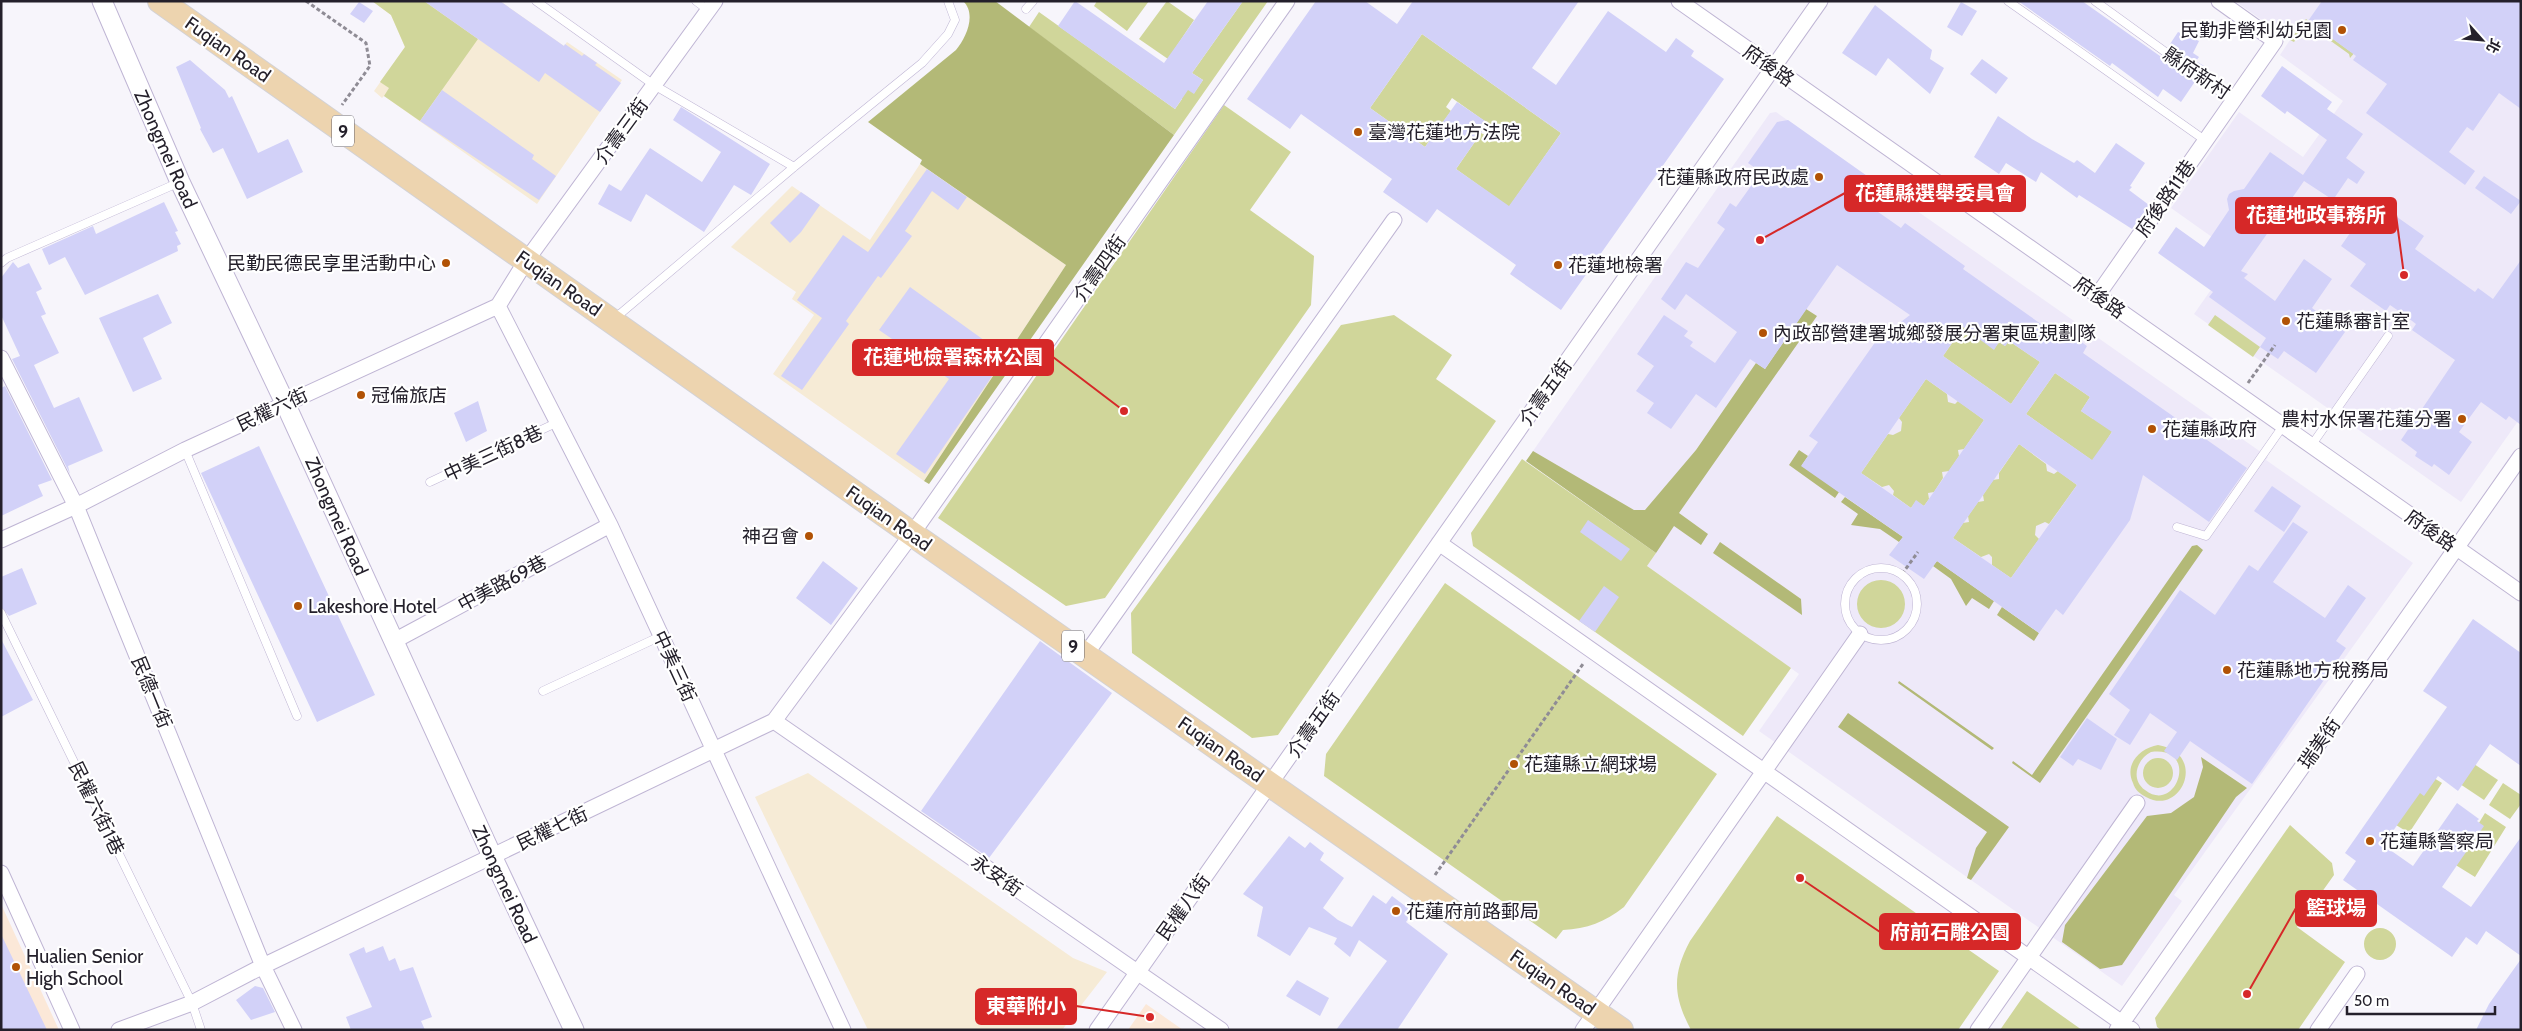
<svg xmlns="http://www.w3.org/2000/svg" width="2522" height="1031" viewBox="0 0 2522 1031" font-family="Cabin,'Noto Sans TC',sans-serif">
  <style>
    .built { fill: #eee9f9 }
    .industrial { fill: #f6ebd6 }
    .education { fill: #fbe8d8 }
    .green { fill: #d0d69a; fill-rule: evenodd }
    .forest { fill: #b3b977 }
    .building { fill: #d2d1f8; fill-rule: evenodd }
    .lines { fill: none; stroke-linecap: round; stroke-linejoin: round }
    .service-casing { stroke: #bfb5d4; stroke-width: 9 }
    .minor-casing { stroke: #bfb5d4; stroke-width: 17 }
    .tertiary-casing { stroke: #bfb5d4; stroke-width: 21 }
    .primary-casing { stroke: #d3d2d5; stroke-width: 26 }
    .path { stroke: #8f8c95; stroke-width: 3; stroke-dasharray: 4 2.5; stroke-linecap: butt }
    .service { stroke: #fff; stroke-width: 8 }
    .minor { stroke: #fff; stroke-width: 15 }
    .tertiary { stroke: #fff; stroke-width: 19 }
    .primary { stroke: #edd4af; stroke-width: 24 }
    .poi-dot { fill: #b15205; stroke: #fff; stroke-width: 2 }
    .labels { text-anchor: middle; stroke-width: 4.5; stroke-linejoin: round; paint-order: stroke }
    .shield { fill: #fff; stroke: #66636b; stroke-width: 1 }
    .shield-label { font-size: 18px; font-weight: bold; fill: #24202b }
    .poi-label { font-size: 19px; fill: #24202b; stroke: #fff; text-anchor: start }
    .street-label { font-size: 19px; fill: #24202b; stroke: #fff }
    .leader { fill: none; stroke: #d62828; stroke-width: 2 }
    .callout-dot { fill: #d62828; stroke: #fff; stroke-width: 2 }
    .callout { fill: #d62828; stroke: #d62828; stroke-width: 2 }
    .callout-label { font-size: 20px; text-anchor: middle; font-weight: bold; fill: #fff }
  </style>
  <rect width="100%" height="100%" fill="#f7f5fb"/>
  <path class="built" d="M2235 1H2521V417L2461 502 2194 314 2236 254 2171 208 2239 112 2303 157 2343 101 2280 55 2290 40Z
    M1776 112 2268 457 2266 460 2413 563 2174 895 2182 901 2122 986 1759 731 1799 674 1647 566 1656 552 1526 461 1770 113Z"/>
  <path class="industrial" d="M372 1H500L564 46 567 42 622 80 537 204 384 96 382 98 374 91 405 47 391 15Z
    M920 164 1066 265 924 481 773 374 814 315 792 299 796 292 731 247 792 186 870 240Z
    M808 773 1073 958 1107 972 1062 1030H868L755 797Z"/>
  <path class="education" d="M1 904 59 1030H1Z
    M1146 1004 1183 1030H1128Z"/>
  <path class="green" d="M372 1H424L478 39 420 121 384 96 389 88 380 82 405 47 391 15Z
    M1097 1H1149L1127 31 1094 6Z
    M1167 1 1194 20 1168 59 1139 39Z
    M1243 1H1268L1174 135 1029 27 1039 12 1175 109 1182 99 1161 83 1166 75 1194 93 1203 80 1192 73Z
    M2306 19 2351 52 2356 51 2350 58 2349 54 2307 24 2294 42 2290 40Z
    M1422 34 1561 133 1509 207 1456 169 1481 133 1487 136 1493 127 1452 98 1446 107 1451 111 1425 147 1370 108Z
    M1224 105 1291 152 1250 210 1314 256 1311 305 1105 598 1066 606 938 518Z
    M1394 315 1452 355 1436 379 1496 421 1278 735 1252 738 1132 653 1131 613 1341 325Z
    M2215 315 2260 347 2253 357 2208 325Z
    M1969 319 1994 349 1999 342 2005 346 2009 341 2040 362 2011 404 1943 356Z
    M2055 373 2090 397 2081 411 2093 419 2103 406 2117 424 2093 461 2026 414Z
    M1926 379 1947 394 1948 402 1955 404 1958 401 1984 420 1964 449 1958 450 1959 456 1949 471 1942 472 1943 478 1934 492 1928 493 1929 499 1924 506 1916 501 1911 508 1893 495 1894 491 1889 485 1882 487 1861 473 1888 434 1893 435 1901 431 1902 422 1899 418Z
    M2019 444 2046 464 2047 471 2054 474 2058 471 2077 485 2049 524 2045 522 2036 526 2035 535 2039 539 2011 578 1992 565V557L1989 554 1981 557 1953 538 1963 523 1969 522 1968 516 1978 502 1984 501 1983 495 1993 480 1999 479V473Z
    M1522 459 1656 553 1647 566 1791 668 1743 736 1473 546 1471 533Z
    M1857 604a24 24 0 1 1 48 0a24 24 0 1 1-48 0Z
    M1445 583 1717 774 1624 907C1605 922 1587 929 1563 930L1556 939 1324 776 1326 754Z
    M2158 745C2208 753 2182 817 2146 797 2140 794 2135 790 2133 783 2124 764 2140 748 2158 745ZM2151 752C2200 745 2177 815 2145 790 2130 779 2137 759 2151 752Z
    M2143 773a15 15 0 1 1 30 0a15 15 0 1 1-30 0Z
    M2465 758 2498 780 2484 800 2451 778Z
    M2429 775 2442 783 2409 833 2396 825Z
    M2503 783 2521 795V804L2510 819 2489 805Z
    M2485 813 2506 827 2475 877 2454 864Z
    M1777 816 1999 971 1958 1030H1691C1673 996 1672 975 1690 941Z
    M2290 825 2332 863 2334 875 2297 927 2345 962 2298 1030H2161L2157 1027 2155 1018Z
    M2364 944a16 16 0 1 1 32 0a16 16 0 1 1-32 0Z
    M2027 991 2082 1030H2000Z"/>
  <path class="forest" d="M963 1H995L1174 135 929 484 924 481 1066 265 920 164 922 160 868 122 956 50C966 38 977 14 963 1Z
    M1806 309 1817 316 1679 513 1708 534 1701 545 1674 526 1656 553 1526 461 1533 451 1634 510H1645L1696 450 1756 363 1765 369Z
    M1799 450 1808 456 1802 465 1839 492 1835 498 1789 465Z
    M1845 497 1903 537 1899 542 1880 529 1851 525 1858 514 1841 502Z
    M1720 542 1801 599 1802 615 1713 553Z
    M2197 545 2203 550 2040 783 2012 763 2013 761 2032 775 2192 546Z
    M1937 561 1994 601 1989 609 1972 598 1966 606 1951 579 1933 566Z
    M2002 607 2039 633 2034 641 1997 615Z
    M1899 681 1994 748 1992 750 1898 683Z
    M1848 713 2009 827 1971 880 1967 878 1976 848 1987 832 1838 727Z
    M2201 757 2247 788 2236 797 2122 965 2100 969 2062 942 2065 925 2147 816 2171 813 2194 797 2203 767Z"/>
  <path class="building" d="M424 1H500L564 46 565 44 582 56 584 54 597 63 595 65 621 83 600 112 545 73 539 82Z
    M1075 1 1164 63 1208 1H1243L1192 73 1203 80 1194 94 1188 90 1175 109 1058 26Z
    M1316 1H1365L1397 24 1413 1H1579L1532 68 1556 85 1608 11 1666 52 1676 38 1694 51 1691 56 1724 79 1561 310 1510 274 1516 265 1437 209 1427 223 1383 192 1392 179 1301 114 1290 129 1247 99ZM1422 34 1561 133 1509 206 1456 169 1488 123 1457 102 1425 147 1370 108Z
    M2018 1H2082L2194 80V83L2181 102 2163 89 2158 97 2112 63 2110 66Z
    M2322 1H2521V109L2499 93 2473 131 2467 127 2449 152 2475 171 2465 185 2366 113 2387 84 2353 60 2356 56 2308 21Z
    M359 2 373 11 364 23 350 14Z
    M1961 2 1977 11 1962 36 1947 27Z
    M1875 5 1932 50 1930 59 1944 68 1930 94 1888 58 1876 76 1842 53Z
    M2178 32 2199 41 2193 53 2199 57 2196 61 2204 66 2200 70 2168 47Z
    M1982 59 2008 78 1996 94 1970 74Z
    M190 60 225 90 229 98 232 96 258 153 288 139 303 172 247 199 223 148 213 153 200 129 201 128 176 67Z
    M2282 66 2332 102 2327 109 2363 134 2346 158 2365 172 2357 184 2348 178 2333 200 2304 181 2241 271 2248 274 2244 278 2275 301 2304 259 2332 279 2312 308 2345 332 2316 373 2284 351 2278 359 2260 347 2266 338 2209 297 2213 292 2158 253 2176 227 2204 247 2229 210 2227 199 2229 194 2234 191 2244 189 2270 152 2303 175 2327 140 2287 111 2285 114 2261 96Z
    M442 90 534 155 532 159 556 176 539 200 420 121Z
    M681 107 770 164 751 195 734 185 704 232 646 194 631 222 598 204 609 184 621 191 650 148 702 182 721 152 673 120Z
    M1998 116 2032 139 2074 163 2077 160 2095 173 2116 143 2145 163 2130 186 2132 187 2129 190 2149 205 2132 229 2079 195 2077 198 2041 172 2036 182 2006 163 1999 174 1974 157Z
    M1788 120 1884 188 1871 207 1901 228 1905 223 1965 266 1963 269 2048 329 2053 322 2087 346 2083 353 2247 468 2209 522 2143 475 2130 520 2063 615 2056 609 2039 633 1937 561 1924 579 1889 555 1903 537 1801 466 1818 442 1809 436 1876 341 1910 315 1837 265 1765 369 1750 359 1716 408 1696 394 1671 429 1647 413 1654 403 1636 391 1654 366 1637 354 1664 315 1688 331 1684 336 1693 342 1690 346 1715 363 1737 332 1686 294 1675 310 1661 299 1686 262 1698 268 1725 229 1717 223 1730 203 1736 207 1761 172 1748 163 1777 122ZM1963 327 1994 350 1999 342 2005 346 2009 341 2040 362 2011 404 1943 356ZM2055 373 2090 397 2081 411 2112 432 2092 460 2026 414ZM1926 379 1984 420 1924 506 1916 500 1911 508 1861 473ZM2019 444 2077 485 2011 578 1953 538Z
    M927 169 967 197 958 210 932 191 905 231 912 236 881 278 878 276 846 321 849 324 802 390 781 376 822 318 797 300 843 235 868 252Z
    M2484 176 2521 201 2511 214 2475 188Z
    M801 192 820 205 801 232 790 243 770 223Z
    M2373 200 2424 236 2415 249 2475 292 2478 288 2493 299 2521 260V425L2509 416 2506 420 2481 402 2459 432 2472 442 2449 475 2434 464 2432 467 2415 456 2417 452 2401 440 2455 360 2412 330 2416 324 2403 314 2390 305 2386 311 2350 286 2366 264 2341 246Z
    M164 202 178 231 175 232 181 244 177 246 178 251 85 295 65 257 49 265 42 249 93 226 96 234Z
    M13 262 18 268 29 263 42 289 36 292 46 314 41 316 59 353 34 365 54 408 79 397 103 451 68 466 70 474 12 359 20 356 1 315V278Z
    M910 287 988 343 990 341 1008 353 925 474 896 454 949 379 923 361 917 370 902 358 908 350 879 330Z
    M158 294 172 323 143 338 162 379 133 392 99 318Z
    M5 386 52 480 38 485 43 496 1 516V388Z
    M478 401 487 431 466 442 454 413Z
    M259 446 375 695 317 722 201 473Z
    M2272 486 2301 506 2284 532 2254 511Z
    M1588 520 1630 549 1621 561 1580 532Z
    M2293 522 2308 532 2273 582 2325 618 2348 585 2366 598 2336 641 2346 648 2252 784 2190 741 2177 760 2164 751 2177 732 2150 713 2130 745 2114 735 2130 710 2109 694 2180 590 2215 615 2249 565 2258 571Z
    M823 561 858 588 831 625 796 598Z
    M22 568 37 604 9 616 1 607V577Z
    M1604 586 1619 597 1595 632 1579 621Z
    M2473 619 2521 653V766L2490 744 2458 791 2438 776 2424 796 2420 793 2383 845 2413 866 2457 803 2479 819 2477 821 2484 826 2442 887 2471 907 2521 837V956L2486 931 2477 945 2466 937 2452 957 2343 880 2356 861 2345 853 2447 707 2423 691Z
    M1 639 33 700 1 717Z
    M1040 641 1112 693 989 858 921 811Z
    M2087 718 2117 739 2101 770 2078 759 2073 766 2060 757Z
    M1289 836 1305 848 1310 842 1324 853 1320 860 1344 878 1323 908 1338 920 1352 927 1373 895 1386 904 1392 896 1413 912 1406 922 1448 954 1397 1030H1336L1387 961 1359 940 1350 957 1334 944 1337 938 1309 927 1290 956 1257 936 1263 907 1243 894Z
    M1 934 47 1030H1Z
    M383 946 389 961 395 958 400 971 413 967 432 1017 421 1021 425 1030H351L346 1017 372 1007 349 954 364 947 366 953Z
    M2521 959V1030H2476L2489 1004Z
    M1297 980 1329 998 1320 1016 1286 996Z
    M255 986 263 988 275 1012 251 1020 236 1000Z"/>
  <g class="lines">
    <g class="service-casing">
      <path id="service" d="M536 1 654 85 794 167
        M696 1 708 10
        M2008 1 2206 141
        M2095 1 2233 101
        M1026 9 1033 1
        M1 263 7 258 180 182
        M614 319 794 167 922 63 948 34 955 20 948 1
        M2311 446 2388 336
        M185 450 297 716
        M430 482 556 423
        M2177 527 2206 536 2283 426
        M1845 604a36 36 0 1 1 72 0a36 36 0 1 1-72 0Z
        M1 613 192 1003 201 1030
        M543 691 661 636"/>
    </g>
    <g class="minor-casing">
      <path id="minor" d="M1679 1 2521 593
        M2097 296 2275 41 2219 1
        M498 306 610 525 843 1030
        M1 358 76 506 263 966 294 1030
        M1 540 76 506 185 450 498 306 526 261 715 1
        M1439 543 2132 1030
        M394 641 610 525
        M1086 654 1394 220
        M774 721 1221 1030
        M1 873 72 1030
        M119 1030 192 1003 263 966 774 721 912 534 1287 1
        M1097 1030 1820 1
        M1583 1030 1860 634
        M1978 1030 2137 803
        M2117 1030 2521 456
        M2318 1030 2357 974"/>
    </g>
    <g class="tertiary-casing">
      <path id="tertiary" d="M102 1 180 182 285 403 492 856 574 1030"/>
    </g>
    <g class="primary-casing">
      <path id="primary" d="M160 1 912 534 1621 1030"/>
    </g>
    <path class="path" d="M306 1 366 43 370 66 342 105
      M2248 383 2275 345
      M1902 574 1918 552
      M1435 875 1583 664"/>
    <use href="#service" class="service"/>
    <use href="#minor" class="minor"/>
    <use href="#tertiary" class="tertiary"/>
    <use href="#primary" class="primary"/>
  </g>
  <g class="poi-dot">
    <circle cx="2342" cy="30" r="5"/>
    <circle cx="1358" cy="132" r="5"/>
    <circle cx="1819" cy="177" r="5"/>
    <circle cx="446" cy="263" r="5"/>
    <circle cx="1558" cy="265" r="5"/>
    <circle cx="2286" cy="321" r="5"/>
    <circle cx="1763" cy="333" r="5"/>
    <circle cx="361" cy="395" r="5"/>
    <circle cx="2462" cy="419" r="5"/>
    <circle cx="2152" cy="429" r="5"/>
    <circle cx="809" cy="536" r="5"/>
    <circle cx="298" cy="606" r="5"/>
    <circle cx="2227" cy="670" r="5"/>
    <circle cx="1514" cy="764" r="5"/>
    <circle cx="2370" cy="841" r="5"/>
    <circle cx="1396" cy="911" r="5"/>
    <circle cx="16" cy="967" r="5"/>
  </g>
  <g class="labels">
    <g class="shield">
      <rect x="332" y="115.5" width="22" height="31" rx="4"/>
      <rect x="1062" y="630.5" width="22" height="31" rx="4"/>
    </g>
    <g class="shield-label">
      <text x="343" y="137">9</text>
      <text x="1073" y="652">9</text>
    </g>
    <g class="poi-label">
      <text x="2332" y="37" text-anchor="end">民勤非營利幼兒園</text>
      <text x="1368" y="139">臺灣花蓮地方法院</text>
      <text x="1809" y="184" text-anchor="end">花蓮縣政府民政處</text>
      <text x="436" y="270" text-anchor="end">民勤民德民享里活動中心</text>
      <text x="1568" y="272">花蓮地檢署</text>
      <text x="2296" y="328">花蓮縣審計室</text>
      <text x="1773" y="340">內政部營建署城鄉發展分署東區規劃隊</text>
      <text x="371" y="402">冠倫旅店</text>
      <text x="2452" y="426" text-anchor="end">農村水保署花蓮分署</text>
      <text x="2162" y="436">花蓮縣政府</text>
      <text x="799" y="543" text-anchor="end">神召會</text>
      <text x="308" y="613">Lakeshore Hotel</text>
      <text x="2237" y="677">花蓮縣地方稅務局</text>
      <text x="1524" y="771">花蓮縣立網球場</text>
      <text x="2380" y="848">花蓮縣警察局</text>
      <text x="1406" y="918">花蓮府前路郵局</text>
      <text x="26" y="963">Hualien Senior<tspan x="26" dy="22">High School</tspan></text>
    </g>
    <g class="street-label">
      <text transform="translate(228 49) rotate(35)" y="7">Fuqian Road</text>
      <text transform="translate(1769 65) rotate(35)" y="7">府後路</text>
      <text transform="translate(2197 73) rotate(34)" y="7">縣府新村</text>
      <text transform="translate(621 131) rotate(-54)" y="7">介壽三街</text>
      <text transform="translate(166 149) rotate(66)" y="7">Zhongmei Road</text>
      <text transform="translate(2165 198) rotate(-55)" y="7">府後路11巷</text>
      <text transform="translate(1099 268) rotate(-55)" y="7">介壽四街</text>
      <text transform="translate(559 283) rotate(35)" y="7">Fuqian Road</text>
      <text transform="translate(2100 297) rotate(35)" y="7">府後路</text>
      <text transform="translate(1545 392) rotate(-55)" y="7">介壽五街</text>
      <text transform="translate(272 409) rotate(-25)" y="7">民權六街</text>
      <text transform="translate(493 453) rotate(-25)" y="7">中美三街8巷</text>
      <text transform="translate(337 516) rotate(66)" y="7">Zhongmei Road</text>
      <text transform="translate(889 518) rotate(35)" y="7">Fuqian Road</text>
      <text transform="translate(2431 530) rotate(35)" y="7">府後路</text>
      <text transform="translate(502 583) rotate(-28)" y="7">中美路69巷</text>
      <text transform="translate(675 666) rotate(65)" y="7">中美三街</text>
      <text transform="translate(152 692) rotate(68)" y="7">民德一街</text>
      <text transform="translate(1313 724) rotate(-55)" y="7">介壽五街</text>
      <text transform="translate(2319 743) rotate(-55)" y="7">瑞美街</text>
      <text transform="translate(1221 749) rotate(35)" y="7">Fuqian Road</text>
      <text transform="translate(97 808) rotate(64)" y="7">民權六街1巷</text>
      <text transform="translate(552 828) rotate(-25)" y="7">民權七街</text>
      <text transform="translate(997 875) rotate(35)" y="7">永安街</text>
      <text transform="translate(505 884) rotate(65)" y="7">Zhongmei Road</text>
      <text transform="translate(1183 907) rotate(-54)" y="7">民權八街</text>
      <text transform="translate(1553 982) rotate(35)" y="7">Fuqian Road</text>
    </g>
  </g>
  <path class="leader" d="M1760 240L1845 193M2404 275L2396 215M1124 411L1053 357M2247 994L2296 908M1800 878L1880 932M1150 1017L1076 1006"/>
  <g class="callout-dot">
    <circle cx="1760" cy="240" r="5"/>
    <circle cx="2404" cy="275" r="5"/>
    <circle cx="1124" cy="411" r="5"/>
    <circle cx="2247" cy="994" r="5"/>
    <circle cx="1800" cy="878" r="5"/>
    <circle cx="1150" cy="1017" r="5"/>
  </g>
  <g class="callout">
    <rect x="1845" y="176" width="180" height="35" rx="5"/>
    <rect x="2236" y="198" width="160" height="35" rx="5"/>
    <rect x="853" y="340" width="200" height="35" rx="5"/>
    <rect x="2296" y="891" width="80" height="35" rx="5"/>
    <rect x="1880" y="914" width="140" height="35" rx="5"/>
    <rect x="976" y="989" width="100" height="35" rx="5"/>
  </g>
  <g class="callout-label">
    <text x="1935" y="200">花蓮縣選舉委員會</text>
    <text x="2316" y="222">花蓮地政事務所</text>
    <text x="953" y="364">花蓮地檢署森林公園</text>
    <text x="2336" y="915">籃球場</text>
    <text x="1950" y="939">府前石雕公園</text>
    <text x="1026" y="1013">東華附小</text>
  </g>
  <rect width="2522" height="1031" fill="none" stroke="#24202b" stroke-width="5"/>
  <g transform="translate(2482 40) rotate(117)" stroke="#ffffff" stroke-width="4" paint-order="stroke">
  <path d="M0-4L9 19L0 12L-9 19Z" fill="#24202b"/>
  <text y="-8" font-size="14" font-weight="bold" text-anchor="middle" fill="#24202b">北</text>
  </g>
  <path d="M2347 1006v8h148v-8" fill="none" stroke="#24202b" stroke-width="2.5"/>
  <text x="2354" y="1006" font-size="15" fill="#24202b" stroke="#ffffff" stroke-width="4" paint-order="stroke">50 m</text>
</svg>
